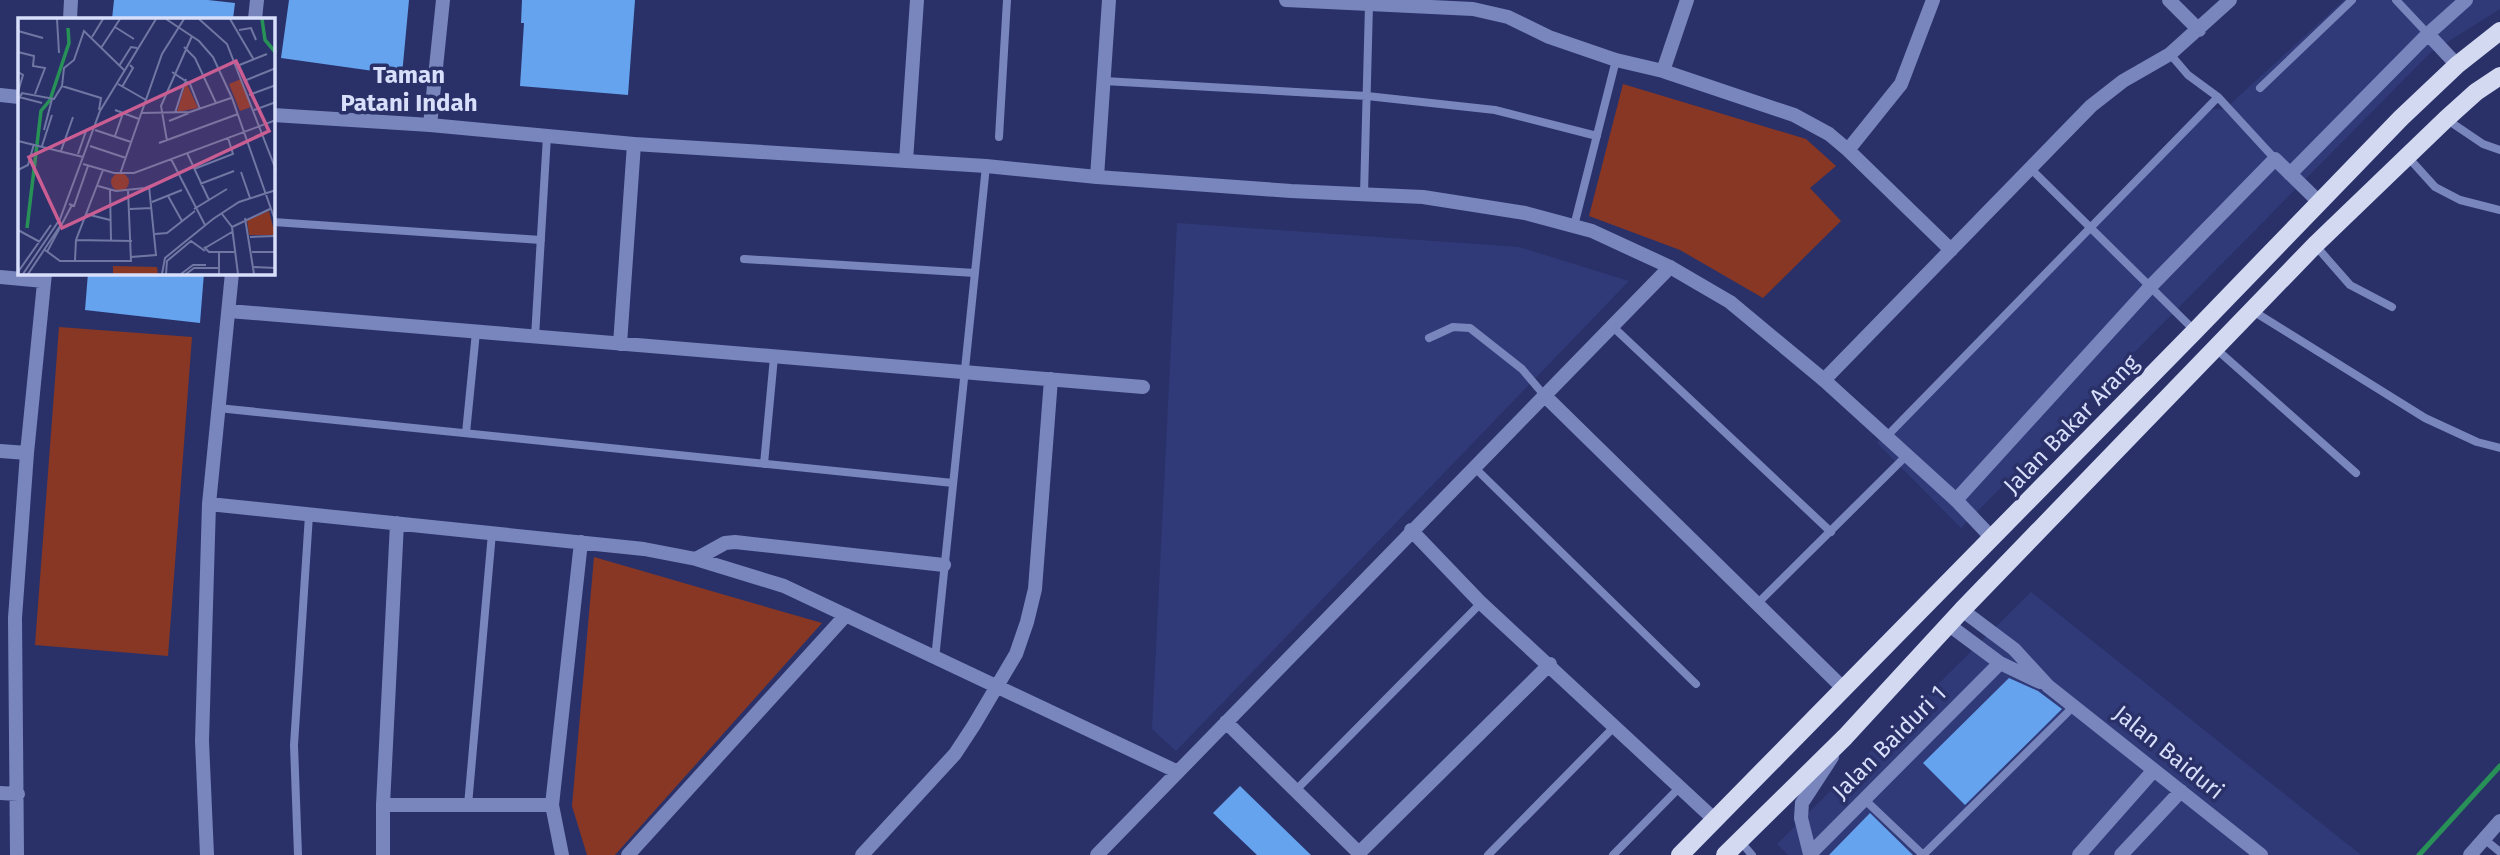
<svg xmlns="http://www.w3.org/2000/svg" width="2500" height="855" viewBox="0 0 2500 855" font-family="'Fira Sans',sans-serif">
  <style>
    .built { fill: #313a78 }
    .green { fill: #883724 }
    .lines { fill: none; stroke-linecap: round; stroke-linejoin: round }
    .stream { stroke: #289157; stroke-width: 5 }
    .building { fill: #66a3ef }
    .service { stroke: #7985bd; stroke-width: 8 }
    .minor { stroke: #7985bd; stroke-width: 14 }
    .tertiary { stroke: #7985bd; stroke-width: 14 }
    .primary { stroke: #d3d9f0; stroke-width: 18 }
    .labels { text-anchor: middle; stroke-width: 7; stroke-linejoin: round; paint-order: stroke }
    .street-label { font-size: 23px; fill: #d8dffb; stroke: #2a3168 }
    .neighbourhood-label { font-size: 24px; font-weight: bold; fill: #d8dffb; stroke: #2a3168 }
    .inset-river { fill: none; stroke: #289157; stroke-width: 3.5 }
    .inset-road { fill: none; stroke: #7077a3; stroke-width: 2 }
    .view { fill: #ca5e93; fill-opacity: 0.15; stroke: #ca5e93; stroke-width: 3.5 }
    .inset-edge { fill: none; stroke: #d8dffb; stroke-width: 3.5 }
  </style>
  <rect width="100%" height="100%" fill="#2a3168"/>
  <path class="built" d="M2344 0H2500V9L2430 53 1961 528 1877 443 2202 110 2225 109Z
    M1177 223 1519 247 1629 281 1176 751 1152 729Z
    M2031 592 2361 855H1788L1777 844Z"/>
  <path class="green" d="M1623 84 1806 139 1836 166 1810 188 1841 221 1763 298 1680 250 1589 216Z
    M59 327 192 337 168 656 35 645Z
    M594 557 822 623 615 855H587L572 806Z"/>
  <g class="lines">
    <path class="stream" d="M2419 855 2500 766"/>
  </g>
  <path class="building" d="M114 0H208L235 3 233 19H112Z
    M289 0H409L402 75 281 58Z
    M522 0H635L628 95 520 86 524 23H521Z
    M88 273H204L200 323 85 310Z
    M2009 678 2038 691 2062 709 1965 805 1923 763Z
    M1240 786 1311 855H1257L1213 813Z
    M1870 813 1913 855H1829Z"/>
  <g class="lines">
    <path class="service" d="M2396 0 2428 34
      M2170 54 2188 75 2218 97 2275 159
      M1104 81 1367 96 1495 110 1597 136
      M2260 88 2352 0
      M2446 119 2483 144 2500 150
      M999 137 1007 0
      M2407 156 2435 187 2460 200 2500 210
      M2031 169 2195 331
      M1364 194 1369 5
      M273 222 541 240
      M1574 226 1616 60
      M2315 245 2350 285 2392 307
      M744 259 975 273
      M2253 311 2425 418 2477 442 2500 448
      M1611 325 1831 532
      M535 337 547 136
      M1429 338 1453 327 1470 328 1522 369 1544 395
      M2215 348 2356 473
      M218 408 953 483
      M466 433 476 332
      M1886 437 2218 97
      M764 464 774 357
      M1474 467 1696 684
      M1758 603 1907 455
      M935 659 986 166
      M1296 790 1481 603
      M1864 799 1923 855
      M468 805 492 533
      M2483 838 2500 852
      M1740 841 1752 855
      M298 855 294 745 309 515
      M1488 855 1615 726
      M1613 855 1680 787
      M1923 855 2074 706"/>
    <path class="minor" d="M1286 0 1473 9 1508 17 1549 37 1616 60 1663 71 1794 115 1829 134 1848 150 1951 250
      M2169 0 2199 30
      M70 19 71 0
      M255 19 257 0
      M2428 34 2457 65
      M1663 71 1687 0
      M430 125 443 0
      M1848 150 1901 84 1933 0
      M906 161 917 0
      M2290 174 2428 34 2466 0
      M1097 177 1109 0
      M0 277 44 281
      M229 311 1143 387
      M620 344 634 144
      M1824 380 2091 106 2123 81 2170 54 2230 0
      M1544 395 1844 689
      M0 451 27 453
      M1956 500 2150 287 2275 159 2319 202
      M209 504 644 549 696 559 784 586 1178 772
      M1411 530 1481 603 1715 820
      M696 559 725 543 735 542 944 565
      M1962 610 2014 649 2048 686 2261 855
      M1949 625 2000 663 2040 682
      M1226 722 1361 855
      M0 793 18 794
      M383 805H552
      M1359 853 1550 664
      M1810 854 2000 663
      M1810 854 1801 818 1802 803 1832 757
      M17 855 15 618 27 453 45 273
      M207 855 202 741 209 504 232 273
      M383 855V805L397 523
      M562 855 552 805 581 542
      M628 855 846 615
      M862 855 955 754 974 725 1016 654 1027 622 1035 589 1051 379
      M1097 855 1670 267
      M2079 855 2154 770
      M2121 855 2181 791
      M2470 855 2500 821"/>
    <path class="tertiary" d="M0 95 19 97
      M273 115 430 125 634 144 986 166 1097 177 1291 191 1423 197 1525 213 1592 231 1670 267 1730 302 1824 380 1956 500 1992 538"/>
    <path class="primary" d="M1680 855 2195 331 2401 118 2457 65 2500 31
      M1725 855 1845 737 1962 610 2315 245 2446 119 2476 92 2500 76"/>
  </g>
  <g class="labels">
    <g class="street-label">
      <text transform="translate(2071 424) rotate(-46)" y="8">Jalan Bakar Arang</text>
      <text transform="translate(1889 742) rotate(-45)" y="8">Jalan Baiduri 1</text>
      <text transform="translate(2169 752) rotate(39)" y="8">Jalan Baiduri</text>
    </g>
    <g class="neighbourhood-label">
      <text x="409" y="83">Taman<tspan x="409" dy="28">Patani Indah</tspan></text>
    </g>
  </g>
  <g transform="translate(18 18)">
    <rect width="257" height="257" fill="#2a3168"/>
    <path d="M223 61 233 89 222 93 211 66ZM168 64 180 90 159 94ZM93 164a9 9 0 1 1 18 0a9 9 0 1 1-18 0ZM251 193 257 217H231L229 202ZM95 248 139 249 140 256H95Z" fill="#883724"/>
    <path class="inset-river" d="M244 1 247 22 258 35M9 210 23 93 32 82 51 25 50 10"/>
    <path class="inset-road" d="M39 1 41 35M148 1 181 23 195 39 214 80 258 205M181 1 209 26 258 152M212 1 236 42M97 9 116 21M221 12 233 10 238 22M0 13 25 20M74 19 85 1M166 29 177 40 198 85M83 30 102 1M0 34 16 38 15 48 27 50 17 76M101 48 113 29 119 30M219 48 249 36M0 54 5 57 0 74M154 54 172 66 182 91M226 63 258 50M100 66 128 82M44 68 46 50 56 42 66 13 106 52M104 69 115 50 112 47M231 77 258 67M1 79 24 85M0 83 4 75 36 81 44 68 83 80 81 92M97 92 121 101M236 92 258 84M123 95 172 94 213 80M157 95 168 61M151 103 171 95M26 112 34 81M77 112 113 124M97 118 105 95M0 123 65 139M149 123 143 88 174 18M141 125 220 96M24 128 34 97M72 128 108 140M43 133 55 99M169 135 191 182M60 136 68 113M153 141 187 207M65 146 96 155H116L258 102M176 151 215 136 210 120M0 152 10 147 16 126M223 154 232 180M102 156 144 36 166 1M182 166 216 153M80 168 98 173 127 170 159 157M92 172 93 222M150 178 164 203M134 184 164 172M51 186 56 188 70 148M112 191 134 190M176 191 209 171M68 196 92 202M204 196 214 209 220 256M227 200 236 256M214 209 252 191M0 212 22 224M137 216 149 215 177 193M232 219 258 218M58 222 114 223M186 229 191 234H217M187 230 214 214M27 232 42 243H113L110 172M29 234 54 187M201 234V256M234 234H258M113 239 138 237 131 168M57 242 58 222 85 152M236 249 258 250M0 254 33 207M5 256 42 201 82 93 138 1M10 256 42 208M144 256 147 240 195 201 221 184 258 172M148 256 149 243 173 223 187 233M163 256 175 247H188M168 256 176 250H201"/>
    <path class="view" d="M218 43 251 113 44 210 11 139Z"/>
    <rect width="257" height="257" class="inset-edge"/>
  </g>
</svg>
